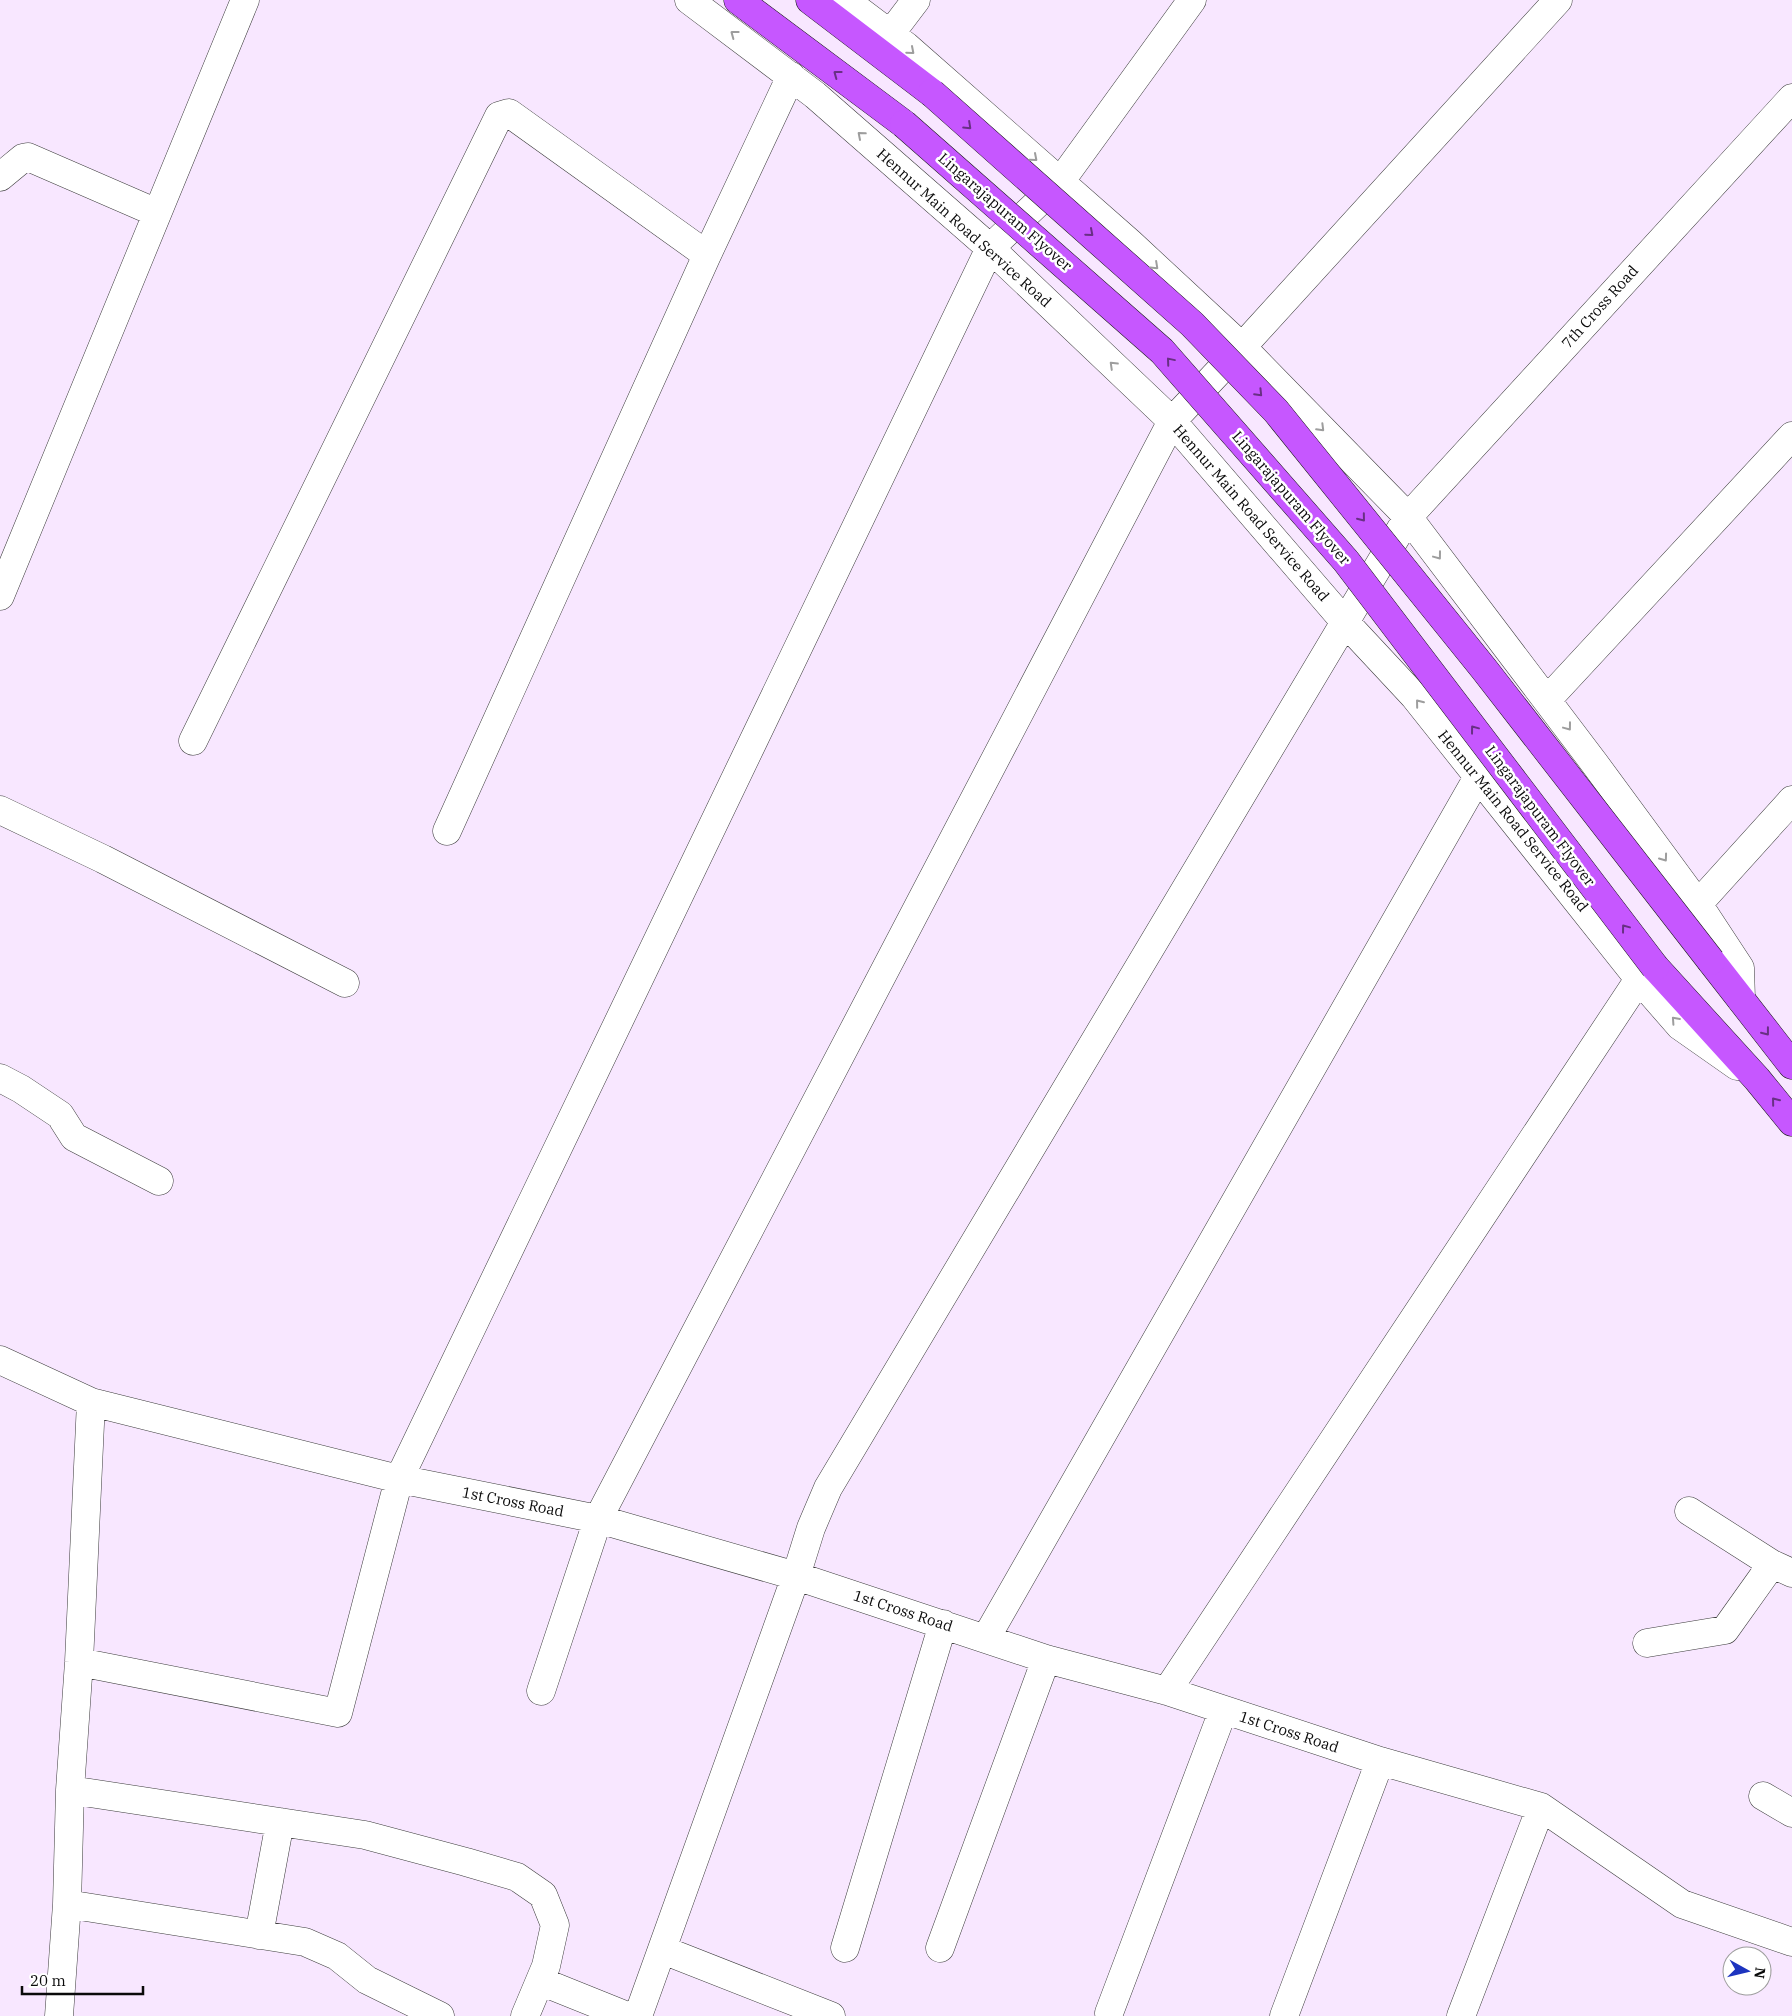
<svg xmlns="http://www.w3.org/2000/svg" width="1792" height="2016" viewBox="0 0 1792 2016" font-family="'IBM Plex Serif',serif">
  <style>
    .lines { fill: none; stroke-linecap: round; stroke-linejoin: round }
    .minor-casing { stroke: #3d3d3d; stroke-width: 29 }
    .major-casing { stroke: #1b1b1b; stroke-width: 29 }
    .minor { stroke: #fff; stroke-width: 28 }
    .major { stroke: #c657ff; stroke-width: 28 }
    .major-bridge-casing { stroke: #1b1b1b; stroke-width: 29; stroke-linecap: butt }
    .major-bridge { stroke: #c657ff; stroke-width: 28 }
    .oneway { stroke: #9d9d9d }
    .oneway2 { stroke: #683084 }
    .labels { text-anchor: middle; stroke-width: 5; stroke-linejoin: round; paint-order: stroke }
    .street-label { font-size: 15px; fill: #0a0a0a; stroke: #fff }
  </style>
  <rect width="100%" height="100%" fill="#f8e7ff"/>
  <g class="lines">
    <g class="minor-casing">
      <path id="minor" d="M689 0 815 95 990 248 1172 421 1345 622 1414 696 1639 979 1680 1026 1737 1066
        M845 0 906 46 1130 243 1242 347 1408 517 1595 764 1698 904 1740 968 1741 999
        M891 33 916 0
        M0 177 23 158 28 157 157 213
        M707 255 791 76
        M0 596 245 0
        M1547 700 1792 436
        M193 741 499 116 509 113 707 255 447 831
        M0 810 103 859 345 983
        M1698 904 1792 800
        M0 1078 21 1089 60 1115 74 1137 159 1181
        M0 1360 91 1402 79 1662 70 1790 67 1904 59 2016
        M91 1402 399 1479 598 1519 796 1576 1046 1659 1167 1691 1380 1761 1541 1807 1682 1904 1792 1942
        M1689 1511 1772 1564 1792 1573
        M986 1638 1478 777
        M1647 1643 1725 1630 1772 1564
        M79 1662 338 1713 399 1479 990 248 1060 182 1192 0
        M541 1691 598 1519 1172 421 1242 347 1558 0
        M1167 1691 1639 979
        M70 1790 365 1835 466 1862 517 1877 543 1895 555 1925 546 1966 525 2016
        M1763 1796 1792 1813
        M67 1904 305 1942 337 1956 367 1980 440 2016
        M259 1935 280 1822
        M845 1948 943 1624
        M940 1948 1046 1659
        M663 1950 831 2016
        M540 1981 627 2016
        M1109 2013 1223 1711
        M638 2016 796 1576 811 1528 828 1488 1345 622 1408 517 1792 98
        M1284 2016 1380 1761
        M1461 2016 1541 1807"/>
    </g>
    <g class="major-casing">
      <path id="major" d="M738 0 904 124
        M810 0 932 93
        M1711 961 1792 1065
        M1655 967 1757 1079 1792 1122"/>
    </g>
    <use href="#minor" class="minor"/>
    <use href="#major" class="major"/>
    <g class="major-bridge-casing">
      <path id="major-bridge" d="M932 93 1192 324 1276 411 1484 669 1711 961
        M904 124 1162 351 1346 561 1655 967"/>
    </g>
    <use href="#major-bridge" class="major-bridge"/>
  </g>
  <defs><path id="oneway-chevron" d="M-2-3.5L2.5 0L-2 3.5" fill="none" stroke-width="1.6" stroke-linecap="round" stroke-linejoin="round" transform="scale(1.25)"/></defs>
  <g class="oneway">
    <use href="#oneway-chevron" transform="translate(734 34) rotate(-143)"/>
    <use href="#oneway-chevron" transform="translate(911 51) rotate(41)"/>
    <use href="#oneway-chevron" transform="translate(861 135) rotate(-139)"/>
    <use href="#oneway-chevron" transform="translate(1034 158) rotate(41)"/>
    <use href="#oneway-chevron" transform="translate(1155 266) rotate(43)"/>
    <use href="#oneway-chevron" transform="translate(1113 365) rotate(-136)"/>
    <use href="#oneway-chevron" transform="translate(1321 428) rotate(45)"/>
    <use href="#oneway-chevron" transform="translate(1438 556) rotate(53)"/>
    <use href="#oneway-chevron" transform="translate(1419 703) rotate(-129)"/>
    <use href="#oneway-chevron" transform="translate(1568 727) rotate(53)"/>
    <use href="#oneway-chevron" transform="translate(1664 858) rotate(54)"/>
    <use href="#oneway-chevron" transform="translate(1675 1020) rotate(-132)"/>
  </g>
  <g class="oneway2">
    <use href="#oneway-chevron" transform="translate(837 74) rotate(-143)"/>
    <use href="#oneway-chevron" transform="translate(968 126) rotate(43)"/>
    <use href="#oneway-chevron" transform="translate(1090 233) rotate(41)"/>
    <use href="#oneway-chevron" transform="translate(1170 361) rotate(-130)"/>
    <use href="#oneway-chevron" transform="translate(1259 393) rotate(46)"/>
    <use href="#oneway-chevron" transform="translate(1362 518) rotate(51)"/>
    <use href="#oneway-chevron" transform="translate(1474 729) rotate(-127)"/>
    <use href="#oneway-chevron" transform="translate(1625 928) rotate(-127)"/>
    <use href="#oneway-chevron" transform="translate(1766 1032) rotate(52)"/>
    <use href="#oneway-chevron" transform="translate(1775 1101) rotate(-129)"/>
  </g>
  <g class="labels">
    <g class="street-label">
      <text transform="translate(1005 212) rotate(41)" y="5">Lingarajapuram Flyover</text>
      <text transform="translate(964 228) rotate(42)" y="5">Hennur Main Road Service Road</text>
      <text transform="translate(1600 307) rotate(-48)" y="5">7th Cross Road</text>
      <text transform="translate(1291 498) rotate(49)" y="5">Lingarajapuram Flyover</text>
      <text transform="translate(1251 513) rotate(49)" y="5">Hennur Main Road Service Road</text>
      <text transform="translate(1540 816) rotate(53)" y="5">Lingarajapuram Flyover</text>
      <text transform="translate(1513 821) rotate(51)" y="5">Hennur Main Road Service Road</text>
      <text transform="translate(513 1502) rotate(11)" y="5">1st Cross Road</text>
      <text transform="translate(903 1611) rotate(18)" y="5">1st Cross Road</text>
      <text transform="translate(1289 1732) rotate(18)" y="5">1st Cross Road</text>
    </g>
  </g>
  <g transform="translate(1747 1971) rotate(98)"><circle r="24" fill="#ffffff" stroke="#9d9d9d"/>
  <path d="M0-4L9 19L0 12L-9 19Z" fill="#1d34bf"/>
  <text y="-8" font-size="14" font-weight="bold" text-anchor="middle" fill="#0a0a0a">N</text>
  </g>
  <path d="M22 1986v8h121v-8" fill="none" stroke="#0a0a0a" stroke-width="2.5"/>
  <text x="30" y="1986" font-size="15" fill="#0a0a0a" stroke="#ffffff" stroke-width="4" paint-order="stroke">20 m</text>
</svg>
